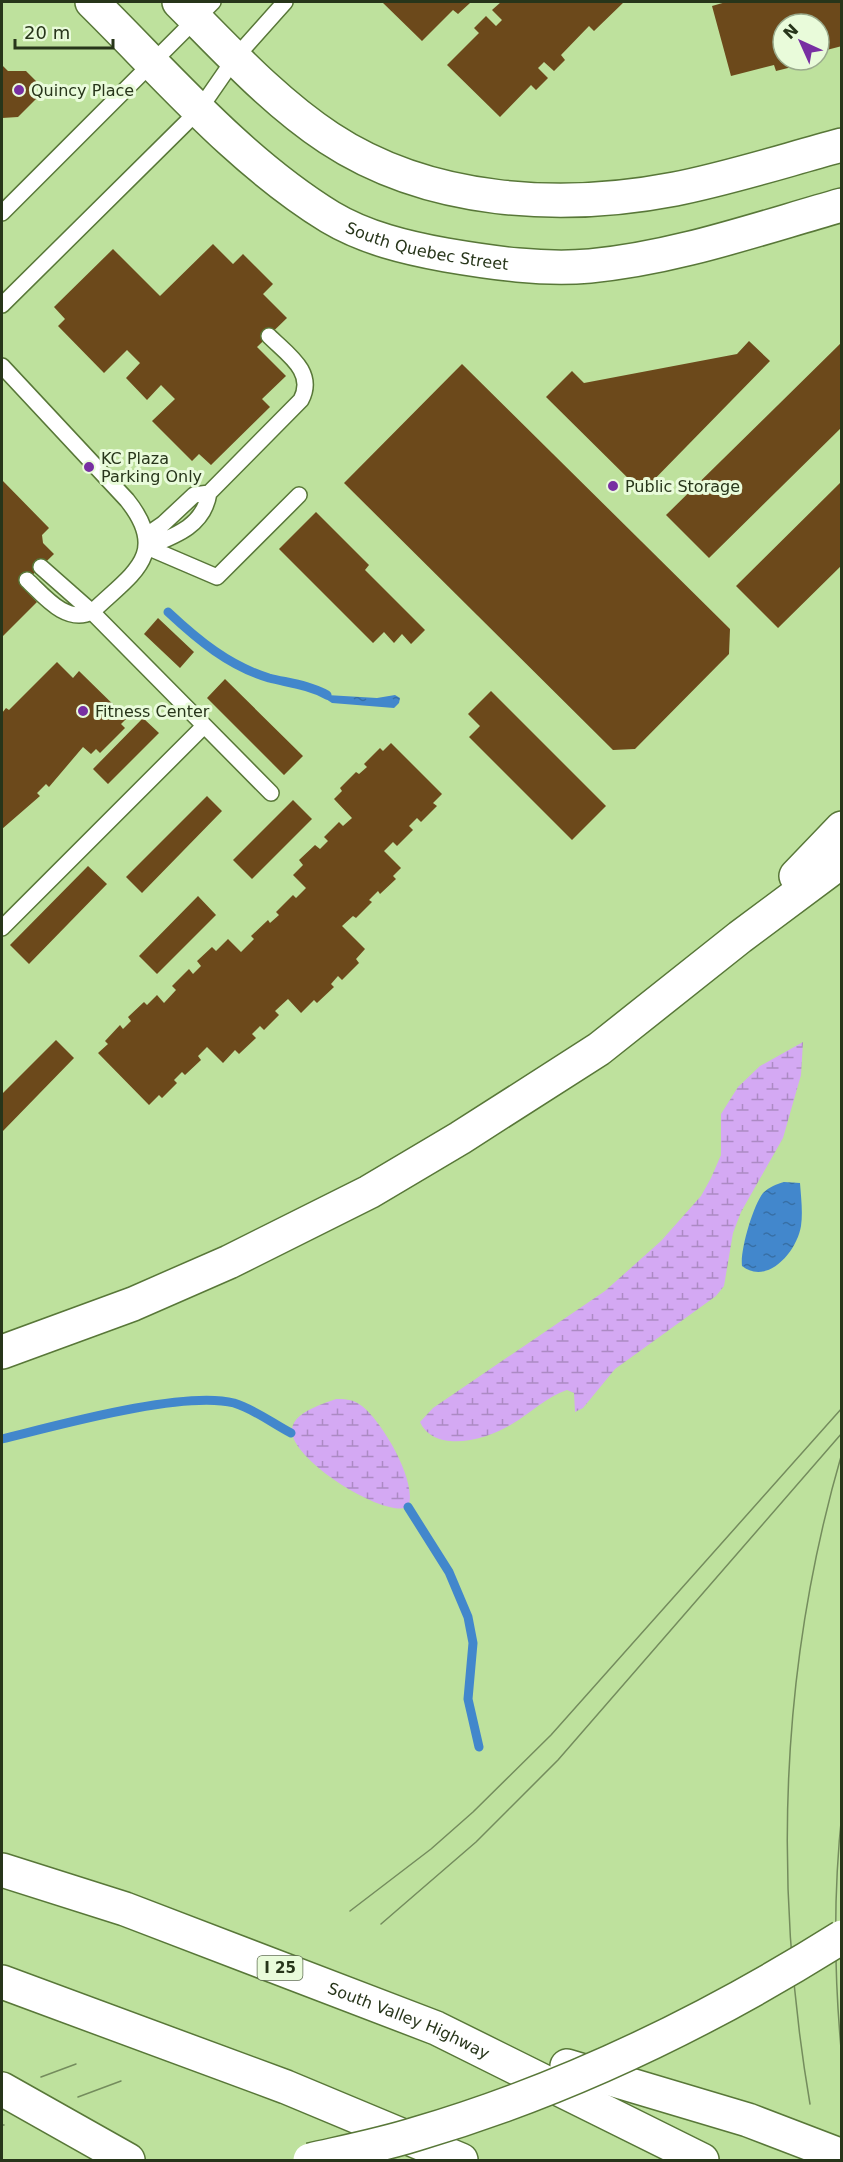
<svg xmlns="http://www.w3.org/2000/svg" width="843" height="2162" viewBox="0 0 843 2162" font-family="'DejaVu Sans',sans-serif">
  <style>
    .wetland { fill: url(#wetland-marsh) }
    .water { fill: url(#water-ripples) }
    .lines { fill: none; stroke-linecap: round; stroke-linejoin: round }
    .stream { stroke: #4287cc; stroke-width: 9 }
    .building { fill: #6c491b }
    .lane-casing { stroke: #587738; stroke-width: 18 }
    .secondary-casing { stroke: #587738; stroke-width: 36 }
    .highway-casing { stroke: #587738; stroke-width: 36 }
    .lane { stroke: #fff; stroke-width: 15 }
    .secondary { stroke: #fff; stroke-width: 33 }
    .highway { stroke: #fff; stroke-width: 33 }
    .tram { stroke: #748c5d; stroke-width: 1.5 }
    .highway-bridge-casing { stroke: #587738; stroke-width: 36; stroke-linecap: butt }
    .highway-bridge { stroke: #fff; stroke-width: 33 }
    .poi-dot { fill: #782fa2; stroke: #e9fbda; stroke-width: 2 }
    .labels { text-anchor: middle; stroke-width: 6; stroke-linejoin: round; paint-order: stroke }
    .shield { fill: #e9fbda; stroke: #617054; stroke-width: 1.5 }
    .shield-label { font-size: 15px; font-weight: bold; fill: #27351a }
    .poi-label { font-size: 16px; fill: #27351a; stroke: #e9fbda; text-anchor: start }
    .street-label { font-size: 16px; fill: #27351a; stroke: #e9fbda }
  </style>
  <defs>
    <pattern id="wetland-marsh" width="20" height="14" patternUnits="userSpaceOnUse" patternTransform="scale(1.5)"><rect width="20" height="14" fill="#d4a9f3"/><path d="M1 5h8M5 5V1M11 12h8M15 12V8" fill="none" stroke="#ac8ac4"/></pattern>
    <pattern id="water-ripples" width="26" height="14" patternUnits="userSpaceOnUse" patternTransform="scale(1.5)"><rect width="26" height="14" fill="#4287cc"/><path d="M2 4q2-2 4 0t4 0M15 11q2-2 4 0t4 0" fill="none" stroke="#376fa5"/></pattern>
  </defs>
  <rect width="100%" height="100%" fill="#bee19d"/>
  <path class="wetland" d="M803 1042 801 1075 783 1138 741 1212 733 1233 724 1286 716 1296 615 1369 583 1408 575 1412 574 1393 567 1390C546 1397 531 1413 512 1424 487 1440 435 1454 420 1422L433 1408 605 1291 661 1241 701 1196 711 1178 721 1155V1114L738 1087 760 1066Z
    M336 1399C344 1399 351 1399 359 1404 380 1417 419 1483 408 1507 384 1519 280 1454 293 1425 299 1411 322 1404 336 1399Z"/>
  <path class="water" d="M327 695 377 698 395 695 400 698 399 703 394 708 332 703 323 697Z
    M784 1182 800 1183C801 1197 803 1212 801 1226 797 1251 768 1286 742 1266 740 1250 753 1206 763 1193 769 1187 777 1184 784 1182Z"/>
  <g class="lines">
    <path class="stream" d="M168 612C198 640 229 666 269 678 289 683 309 685 327 695
      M2 1439C55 1426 183 1390 234 1403 254 1409 272 1423 291 1433
      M408 1507 449 1572 468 1617 473 1643 468 1699 479 1747"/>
  </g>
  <path class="building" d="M382 2H469L470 3 458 14 453 10 422 41Z
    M501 2 508 3 624 2 594 31 589 26 561 55 565 60 554 71 544 62 538 68 548 78 536 90 531 85 500 117 447 65 479 33 474 28 486 16 496 26 502 20 492 10Z
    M726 2H842V46L819 52V24H783V60H790L792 67 776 71 774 65 731 76 712 6Z
    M2 65 8 71H26L36 81V99L18 117 2 118Z
    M213 244 233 264 243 254 273 284 263 294 287 318 257 347 286 376 262 399 270 407 211 465 199 454 192 461 152 421 175 399 161 385 147 400 126 378 140 363 127 350 104 373 58 326 65 319 54 307 113 249 160 296Z
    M749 341 770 361 642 492 546 397 572 371 584 383 737 354Z
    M842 342V427L709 558 666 515Z
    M462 364 730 629 729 654 635 749 613 750 344 483Z
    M2 480 49 528 42 535 43 543 54 554 21 586 37 602 2 637Z
    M842 481V565L778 628 736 586Z
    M316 512 369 565 365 570 425 630 411 644 402 634 394 643 384 632 373 643 279 549Z
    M158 618 194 652 180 668 144 634Z
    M57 662 73 678 79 671 127 718 121 724 125 728 100 753 96 749 91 754 83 747 49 787 46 784 37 793 40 796 2 829V713L6 708 9 710Z
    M225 679 303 756 284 775 207 698Z
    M491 691 606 806 572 840 469 737 480 726 468 714Z
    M143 718 159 733 108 784 93 769Z
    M391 743 442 794 433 803 437 806 421 822 417 818 409 826 413 830 397 846 393 842 384 851 401 868 393 876 396 879 380 894 378 891 369 900 372 902 356 918 353 916 342 926 365 949 356 959 359 963 342 980 338 976 331 984 334 987 317 1003 314 1000 301 1013 288 999 275 1011 279 1015 264 1030 260 1026 252 1034 256 1038 239 1054 235 1050 223 1063 207 1047 198 1056 201 1060 185 1075 182 1072 174 1080 177 1083 162 1098 159 1095 149 1105 98 1053 108 1044 105 1041 120 1025 123 1029 131 1021 128 1017 144 1002 147 1005 157 995 164 1003 176 990 172 986 189 969 193 974 201 966 197 961 212 947 216 951 228 939 241 952 254 939 251 936 268 920 270 923 279 915 276 912 293 895 296 898 306 888 293 875 303 865 299 860 315 845 320 849 328 841 324 837 339 822 343 826 352 818 334 799 342 791 340 788 356 772 359 774 367 767 364 764 380 748 383 751Z
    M207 796 222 811 142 893 126 877Z
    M293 800 312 819 252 879 233 860Z
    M88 866 107 884 29 964 10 945Z
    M198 896 216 915 157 974 139 956Z
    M56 1040 74 1058 2 1132V1094Z"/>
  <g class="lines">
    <g class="lane-casing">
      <path id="lane" d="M2 213 213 2
        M2 305 199 110 235 58 285 2
        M2 366 127 500C171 555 131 574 92 612 66 624 45 597 27 580
        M147 535 163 524 194 495 209 493
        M147 547C175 536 204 526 209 493L301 400C316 372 287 354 269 336
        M147 547 217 577 299 495
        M41 567 92 612 271 793
        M2 928 204 726"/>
    </g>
    <g class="secondary-casing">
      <g id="secondary">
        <path id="s1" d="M92 2C167 76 239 161 330 217 365 238 407 248 446 255 493 263 542 270 590 266 676 258 760 228 842 205"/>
        <path d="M179 2C226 49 273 101 329 138 429 204 561 211 675 189 731 178 786 160 842 145"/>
      </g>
    </g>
    <g class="highway-casing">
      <g id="highway">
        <path d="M796 876 842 828"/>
        <path d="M2 1352 133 1304 229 1262 369 1192 460 1138 599 1049 740 937 842 861"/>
        <path id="s2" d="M2 1870 125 1909 436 2028 702 2160"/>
        <path d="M2 1982 286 2087 461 2160"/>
        <path d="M567 2066 748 2120 842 2156"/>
        <path d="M2 2089 128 2160"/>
      </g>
    </g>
    <use href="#lane" class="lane"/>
    <use href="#secondary" class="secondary"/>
    <use href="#highway" class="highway"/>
    <path class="tram" d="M842 1812C833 1895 834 1977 842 2059
      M350 1911 431 1849 473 1812 551 1735 842 1408
      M381 1924 476 1842 558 1760 842 1433
      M41 2077 76 2064
      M78 2097 121 2081
      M810 2104C773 1886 780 1666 842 1453
      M2 2125H4"/>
    <g class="highway-bridge-casing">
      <path id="highway-bridge" d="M310 2160C345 2152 381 2145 416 2134 566 2090 710 2020 842 1937"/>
    </g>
    <use href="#highway-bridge" class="highway-bridge"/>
  </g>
  <g class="poi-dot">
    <circle cx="19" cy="90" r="6"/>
    <circle cx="89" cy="467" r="6"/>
    <circle cx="613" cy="486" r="6"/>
    <circle cx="83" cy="711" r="6"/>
  </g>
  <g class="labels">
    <rect class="shield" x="257.5" y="1956" width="45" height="24" rx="4.5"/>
    <g class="shield-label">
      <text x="280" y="1973">I 25</text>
    </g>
    <g class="poi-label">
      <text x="31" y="96">Quincy Place</text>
      <text x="101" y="464">KC Plaza<tspan x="101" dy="18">Parking Only</tspan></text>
      <text x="625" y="492">Public Storage</text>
      <text x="95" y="717">Fitness Center</text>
    </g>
    <g class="street-label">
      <text dy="6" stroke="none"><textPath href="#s1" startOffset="424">South Quebec Street</textPath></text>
      <text dy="6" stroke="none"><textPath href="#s2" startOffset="434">South Valley Highway</textPath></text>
    </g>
  </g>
  <rect width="843" height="2162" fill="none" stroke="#27351a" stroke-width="6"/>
  <g transform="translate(801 42) rotate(315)"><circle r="28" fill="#e9fbda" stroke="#9bac8d" stroke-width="1.5"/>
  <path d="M0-4.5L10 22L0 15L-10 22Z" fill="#782fa2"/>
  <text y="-9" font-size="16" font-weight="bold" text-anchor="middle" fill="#27351a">N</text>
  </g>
  <path d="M15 39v9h98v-9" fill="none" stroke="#27351a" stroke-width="3"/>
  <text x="24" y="39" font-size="18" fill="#27351a" stroke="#e9fbda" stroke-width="4.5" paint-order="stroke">20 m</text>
</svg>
